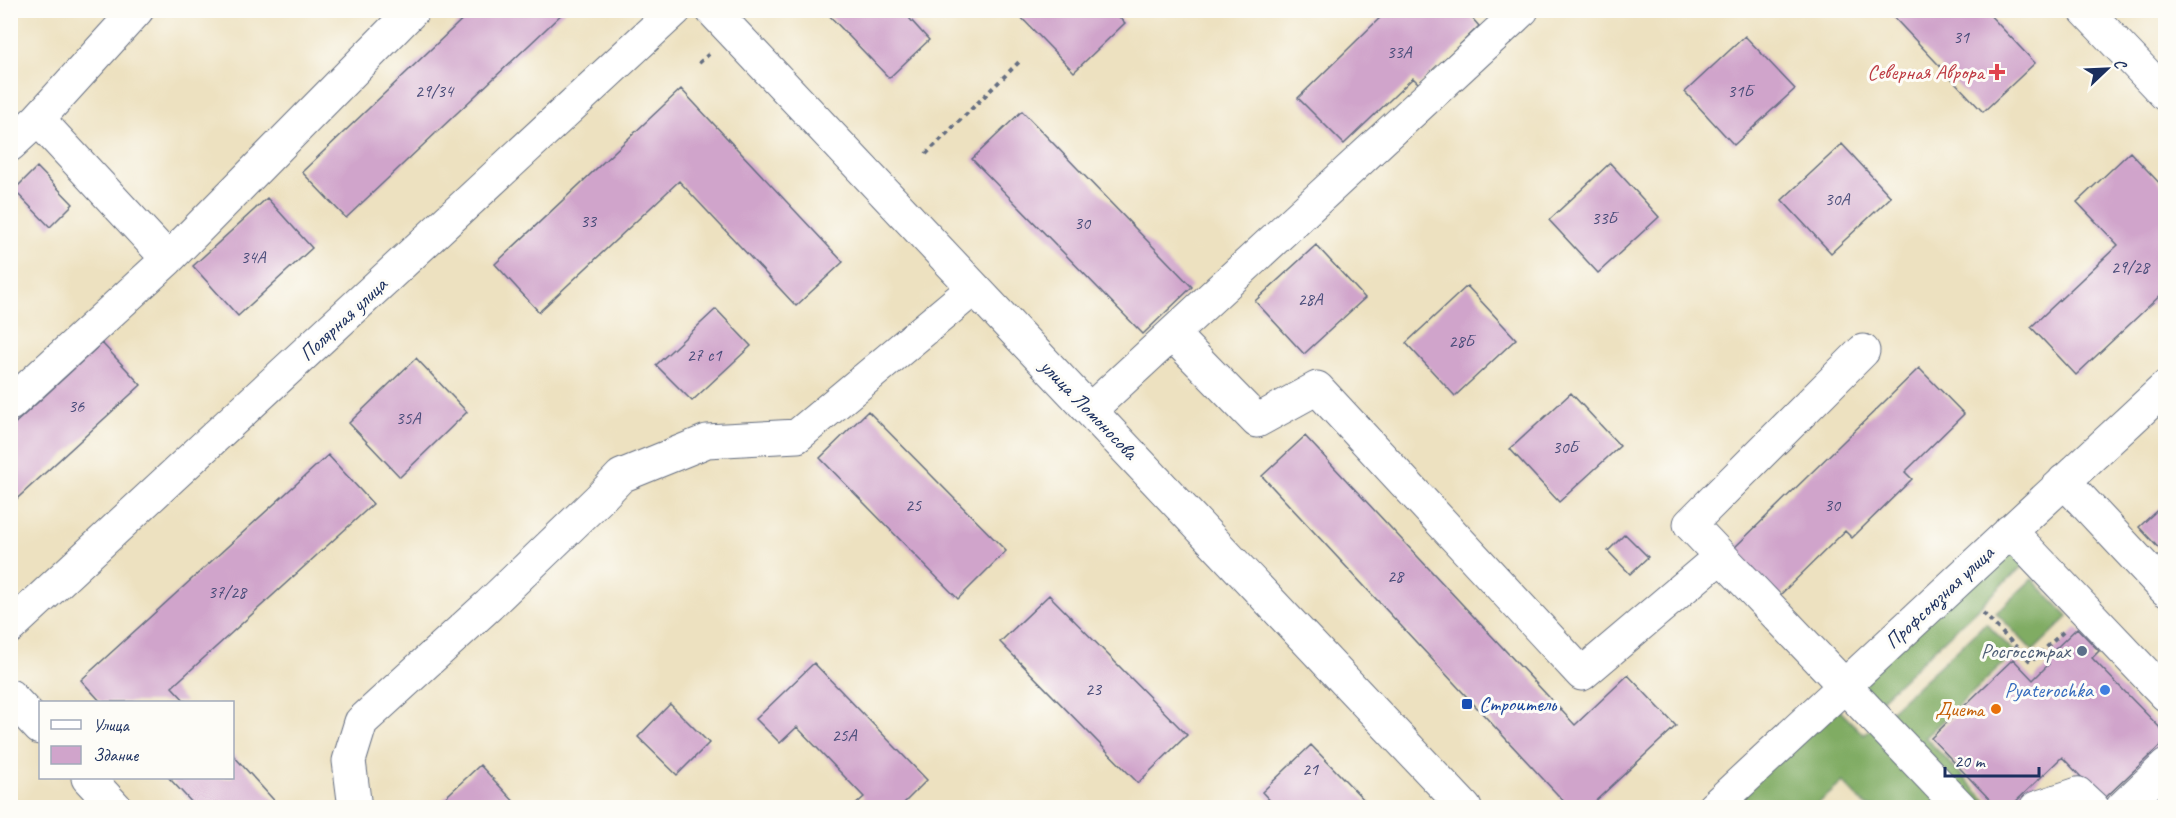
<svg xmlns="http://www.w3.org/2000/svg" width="2176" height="818" viewBox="0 0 2176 818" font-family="Caveat,sans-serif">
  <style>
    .forest { fill: #80ac64; stroke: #4e6e61; stroke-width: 1.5 }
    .building { fill: #d0a4cb }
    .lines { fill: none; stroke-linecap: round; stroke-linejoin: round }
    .minor-casing { stroke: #646d80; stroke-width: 35 }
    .path { stroke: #646d80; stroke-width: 4; stroke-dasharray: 4.5 4.5; stroke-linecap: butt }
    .minor { stroke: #fff; stroke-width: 33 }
    .health-dot { fill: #e0444e; stroke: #fdfcf7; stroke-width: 2 }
    .service-dot { fill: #5c6f8a; stroke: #fdfcf7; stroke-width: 2 }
    .shop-dot { fill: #3f7fe0; stroke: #fdfcf7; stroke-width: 2 }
    .transit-dot { fill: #1a4fb4; stroke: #fdfcf7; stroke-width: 2 }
    .food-dot { fill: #e8710a; stroke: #fdfcf7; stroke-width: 2 }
    .labels { text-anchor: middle; stroke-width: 6; stroke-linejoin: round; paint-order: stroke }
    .number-label { font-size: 18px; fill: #484c79 }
    .health-label { font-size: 21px; fill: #be3a42; stroke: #fdfcf7; text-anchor: end }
    .street-label { font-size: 21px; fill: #1b2f5e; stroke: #fdfcf7 }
    .service-label { font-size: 21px; fill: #4e5e75; stroke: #fdfcf7; text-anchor: end }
    .shop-label { font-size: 21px; fill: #366cbe; stroke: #fdfcf7; text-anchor: end }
    .transit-label { font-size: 21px; fill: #164399; stroke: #fdfcf7; text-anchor: start }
    .food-label { font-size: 21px; fill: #c56008; stroke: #fdfcf7; text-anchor: end }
  </style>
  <rect width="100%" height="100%" fill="#fdfcf7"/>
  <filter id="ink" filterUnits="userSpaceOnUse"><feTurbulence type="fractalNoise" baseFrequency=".0167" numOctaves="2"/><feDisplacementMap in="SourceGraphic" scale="12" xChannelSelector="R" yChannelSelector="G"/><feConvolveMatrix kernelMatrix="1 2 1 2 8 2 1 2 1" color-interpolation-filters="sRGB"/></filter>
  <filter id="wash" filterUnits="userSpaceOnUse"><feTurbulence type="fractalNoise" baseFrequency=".008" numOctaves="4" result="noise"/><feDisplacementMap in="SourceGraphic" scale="24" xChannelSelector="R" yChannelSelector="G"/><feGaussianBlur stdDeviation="1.35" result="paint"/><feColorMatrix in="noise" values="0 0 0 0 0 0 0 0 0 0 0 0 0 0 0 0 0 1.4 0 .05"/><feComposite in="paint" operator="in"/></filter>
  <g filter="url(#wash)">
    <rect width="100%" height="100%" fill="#ede1c0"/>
    <path class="forest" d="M2010 538 2030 559 1874 706 1854 685Z
      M2032 579 2068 617 2033 651 1996 613Z
      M1986 623 2015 653 1925 737 1992 807H1867L1843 782 1814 807 1723 808 1834 705 1864 735Z"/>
    <g id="blocks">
      <path class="building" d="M472 10H566L346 218 302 172Z
        M824 10H907L910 19 929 40 889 78Z
        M1014 10H1112L1125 23 1074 72Z
        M1388 10H1480L1472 18 1479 26 1419 84 1413 78 1344 144 1298 98Z
        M1887 10H1985L2035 63 1983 112Z
        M1745 36 1795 89 1734 145 1685 92Z
        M681 89 843 262 796 306 679 181 539 312 495 264Z
        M1022 111 1192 287 1143 334 972 159Z
        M1842 144 1891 197 1831 253 1782 200Z
        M2130 152 2166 190V290L2076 375 2031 327 2118 245 2077 202Z
        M1610 163 1659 217 1598 273 1549 220Z
        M37 167 73 204 50 227 14 190Z
        M267 198 312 248 238 316 193 266Z
        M1316 245 1365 298 1304 354 1255 301Z
        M1467 286 1516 339 1455 396 1406 343Z
        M716 309 751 346 692 401 656 365Z
        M102 343 141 385 10 505V428Z
        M416 358 467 412 400 477 349 423Z
        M1919 368 1964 414 1905 472 1912 479 1852 538 1845 531 1777 598 1731 551Z
        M1571 393 1620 446 1559 502 1510 449Z
        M868 411 1006 551 958 599 820 458Z
        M1305 436 1575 725 1628 675 1676 726 1588 808H1570L1262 476Z
        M328 455 373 504 172 687 186 702H101L81 680Z
        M2166 502V556L2139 527Z
        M1625 534 1648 557 1630 574 1608 551Z
        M1049 595 1187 735 1138 783 1000 642Z
        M2077 628 2099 651 2092 658 2166 734V740L2103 800 2062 757 2009 808H1998L1931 738 2013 659 2033 680 2049 664 2045 659Z
        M814 663 927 780 899 808H852L864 797 797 727 780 743 756 719Z
        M670 704 709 743 677 775 638 737Z
        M1311 745 1372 808H1277L1262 792Z
        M232 754 281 808H197L169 778H232Z
        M480 765 520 808H434Z"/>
    </g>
  </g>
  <g filter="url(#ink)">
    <use href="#blocks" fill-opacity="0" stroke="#646d80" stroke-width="1.5"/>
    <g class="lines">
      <g class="minor-casing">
        <path id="minor" d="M712 10 1465 808
          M2085 10 2166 95
          M38 119 168 259
          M10 145 38 119 137 10
          M1172 334 1257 421 1317 388 1582 674 1720 557
          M1863 351 1690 524 1961 808
          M10 404 168 259 413 10
          M1090 410 1522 10
          M2064 481 2166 590
          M2010 531 2166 695
          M10 627 675 10
          M10 696 40 728
          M88 778 116 808
          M355 808 349 761 361 722 489 605 599 499 621 476 707 441 797 436 974 288
          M1713 808 2166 387
          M2036 808 2078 794 2093 808
          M2122 808 2166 766"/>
      </g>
      <path class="path" d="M699 63 709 54
        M926 154 1021 60
        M1983 613 2031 662 2063 632"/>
      <use href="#minor" class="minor"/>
    </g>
  </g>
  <path class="health-dot" d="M1994 63h6v6h6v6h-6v6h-6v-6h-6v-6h6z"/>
  <circle class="service-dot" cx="2082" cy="651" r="6"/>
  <circle class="shop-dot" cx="2105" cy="690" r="6"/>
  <rect class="transit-dot" x="1461" y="698" width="12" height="12" rx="3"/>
  <circle class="food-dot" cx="1996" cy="709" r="6"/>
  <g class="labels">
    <g class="number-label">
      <text x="1961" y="43">31</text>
      <text x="1399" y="58">33А</text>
      <text x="434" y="97">29/34</text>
      <text x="1740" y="97">31Б</text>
      <text x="1837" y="205">30А</text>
      <text x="1604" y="224">33Б</text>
      <text x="588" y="227">33</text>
      <text x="1082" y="229">30</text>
      <text x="253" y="263">34А</text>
      <text x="2130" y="273">29/28</text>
      <text x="1310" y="305">28А</text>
      <text x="1461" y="347">28Б</text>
      <text x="704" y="361">27 с1</text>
      <text x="76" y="412">36</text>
      <text x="408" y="424">35А</text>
      <text x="1565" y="453">30Б</text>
      <text x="913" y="511">25</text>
      <text x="1832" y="511">30</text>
      <text x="1395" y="582">28</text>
      <text x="227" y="598">37/28</text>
      <text x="1093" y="695">23</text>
      <text x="844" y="741">25А</text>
      <text x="1310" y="775">21</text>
    </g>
    <g class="health-label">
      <text x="1984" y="79">Северная Аврора</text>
    </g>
    <g class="street-label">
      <text transform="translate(343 319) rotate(-43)" y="7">Полярная улица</text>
      <text transform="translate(1089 409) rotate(46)" y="7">улица Ломоносова</text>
      <text transform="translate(1939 597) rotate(-43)" y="7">Профсоюзная улица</text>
    </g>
    <g class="service-label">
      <text x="2070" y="658">Росгосстрах</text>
    </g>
    <g class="shop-label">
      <text x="2093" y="697">Pyaterochka</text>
    </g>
    <g class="transit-label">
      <text x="1479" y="711">Строитель</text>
    </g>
    <g class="food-label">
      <text x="1984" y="716">Диета</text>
    </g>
  </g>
  <rect width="2176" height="818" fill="none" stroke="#fdfcf7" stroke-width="36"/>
  <rect x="39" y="701" width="195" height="78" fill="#fdfcf7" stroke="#a3aaba" stroke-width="1.5"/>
  <rect x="51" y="720" width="30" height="9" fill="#ffffff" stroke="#a3aaba" stroke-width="1.5"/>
  <text x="93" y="731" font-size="18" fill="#1b2f5e">Улица</text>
  <rect x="51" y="746" width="30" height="18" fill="#d0a4cb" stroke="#a3aaba" stroke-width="1.5"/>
  <text x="93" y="761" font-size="18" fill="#1b2f5e">Здание</text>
  <g transform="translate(2107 69) rotate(67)" stroke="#fdfcf7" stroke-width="4.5" paint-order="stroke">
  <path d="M0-4.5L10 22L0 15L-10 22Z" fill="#1b2f5e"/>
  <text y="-9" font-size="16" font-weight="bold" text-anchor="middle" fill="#1b2f5e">С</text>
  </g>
  <path d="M1945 767v9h94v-9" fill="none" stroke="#1b2f5e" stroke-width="3"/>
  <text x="1954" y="767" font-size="18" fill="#1b2f5e" stroke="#fdfcf7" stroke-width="4.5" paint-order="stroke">20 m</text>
</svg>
